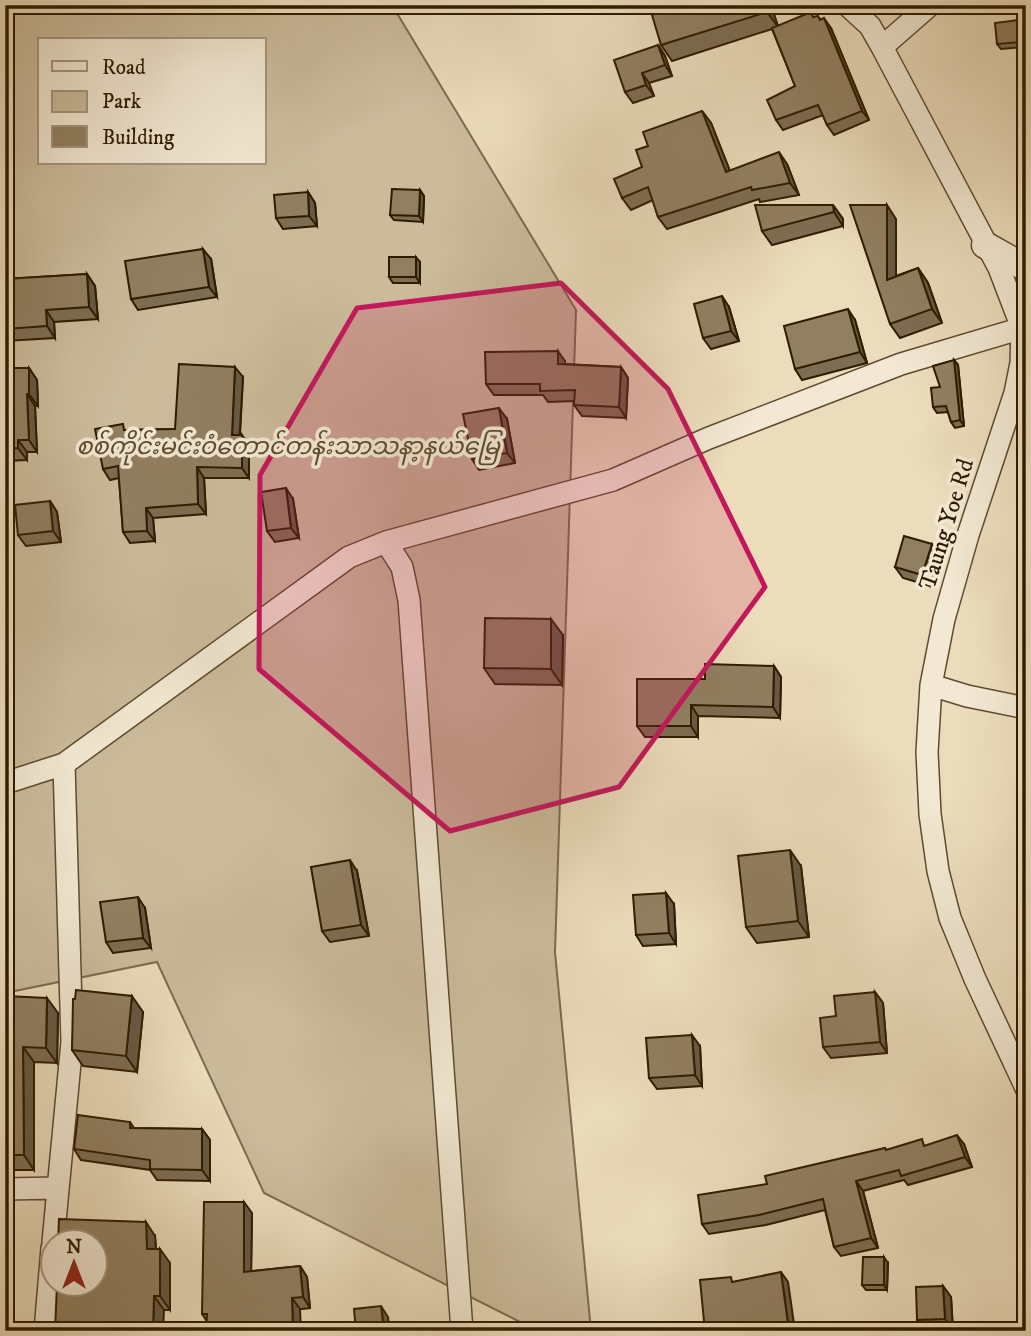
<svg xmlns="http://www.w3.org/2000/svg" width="1031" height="1336" viewBox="0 0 1031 1336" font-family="'IM FELL DW Pica','Noto Sans Myanmar',serif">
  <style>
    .park { fill: #cbbb9b; stroke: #7d6b4e; stroke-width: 2; fill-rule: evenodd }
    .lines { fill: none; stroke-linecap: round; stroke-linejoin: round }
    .minor-casing { stroke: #5e4b2f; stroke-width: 24 }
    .tertiary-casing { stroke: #5e4b2f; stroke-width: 29 }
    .minor { stroke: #f2e8d3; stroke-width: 21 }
    .tertiary { stroke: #f2e8d3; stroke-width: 26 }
    .wall { fill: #7d6d53; stroke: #2f1b00; stroke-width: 2 }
    .shaded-wall { fill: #665944; stroke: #2f1b00; stroke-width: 2 }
    .building { fill: #917f61; stroke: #2f1b00; stroke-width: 2 }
    .marked { fill: #c2185b; fill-opacity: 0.2; stroke: #c2185b; stroke-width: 5; stroke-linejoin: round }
    .labels { text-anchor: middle; stroke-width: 7; stroke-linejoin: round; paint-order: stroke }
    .park-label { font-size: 24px; font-style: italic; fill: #5e4b2e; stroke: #f2e8d3 }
    .street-label { font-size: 24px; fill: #2f1b00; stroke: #f2e8d3 }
  </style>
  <rect width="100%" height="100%" fill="#ebdcbb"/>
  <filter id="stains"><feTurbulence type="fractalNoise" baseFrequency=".00286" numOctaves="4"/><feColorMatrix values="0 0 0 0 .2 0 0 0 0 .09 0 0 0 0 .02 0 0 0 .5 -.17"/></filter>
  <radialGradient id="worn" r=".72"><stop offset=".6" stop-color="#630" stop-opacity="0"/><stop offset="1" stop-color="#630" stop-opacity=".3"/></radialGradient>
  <path class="park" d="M5 5H392L576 310 555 952 591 1331H538L264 1193 157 962 5 993ZM40 40H264V163H40Z"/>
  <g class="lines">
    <g class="minor-casing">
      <path id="minor" d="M847 5 870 26 882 47 999 268 1022 328 1021 363 1015 393 968 535 944 619 931 685 927 752 930 814 938 871 950 918 975 979 1026 1088
        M882 47 930 5
        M386 542 402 567 409 600 462 1331
        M931 685 967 696 1026 708
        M5 783 64 764 349 557 386 542 613 480 709 438 901 364 1022 328
        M5 1189 58 1188
        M53 1242 72 1042 64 764
        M45 1331 52 1248"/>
    </g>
    <g class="tertiary-casing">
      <path id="tertiary" d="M985 245 1026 268
        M1022 328 1026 326"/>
    </g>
    <use href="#minor" class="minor"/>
    <use href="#tertiary" class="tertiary"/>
  </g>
  <path class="wall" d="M771 5 778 26 814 17 821 19 831 28 869 120 834 135 827 125 823 115 783 130 776 120 795 86 772 29 672 61 661 45Z
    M1018 20 1022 26 1024 47 1001 49 997 44Z
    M658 45 665 56 672 76 649 83 654 96 633 103 625 92Z
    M702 111 711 123 730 171 787 164 799 195 760 202 759 199 667 229 658 217 653 200 631 210 622 198 642 167 648 146Z
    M420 190 424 196 423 222 394 220 390 215Z
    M308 192 315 203 317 226 283 229 276 218Z
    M833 205 843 219V226L772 245 762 231Z
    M896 219V276L918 268 928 283 942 323 900 338 890 324Z
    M211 259 217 297 138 310 131 299Z
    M420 262V283H393L389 277Z
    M87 274 95 286 98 319 54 322 55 338 5 341V279Z
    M729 307 739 341 711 349 703 338Z
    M855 320 867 363 802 380 795 369Z
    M954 360 958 365 964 426 955 428 951 422 948 412 937 413 933 407 940 387Z
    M565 361V364L621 367 628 378 626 418 582 416 574 405V401L548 402 543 395H494L486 384Z
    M5 368H29L37 380 38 406H35L37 452H27V460L5 461Z
    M243 377 240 435 249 445V478H204L206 514 153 518 155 541 130 543 123 532 119 478 110 480 103 469 127 430 175 429Z
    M507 419 515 463 479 470 472 459Z
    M293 499 299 538 275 542 267 531Z
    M50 501 57 512 61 542 26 546 18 535Z
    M939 555 930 586 903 578 895 567Z
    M563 635 562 685 495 684 484 668Z
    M774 666 781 677 780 718 698 716V737H645L637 726 705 679Z
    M801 866 809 937 757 943 746 927Z
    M357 871 369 936 330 942 322 931Z
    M674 904 676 944 643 946 636 935Z
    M145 908 151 948 113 953 106 942Z
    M875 992 883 1003 887 1053 831 1058 823 1047 836 1016Z
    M5 996 58 1013 57 1063 34 1062V1170H5Z
    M75 999 143 1012 137 1072 83 1066 72 1050Z
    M700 1046 702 1086 657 1089 649 1078Z
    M130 1122 134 1128 202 1129 210 1140V1181L157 1180 150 1170 81 1160 74 1149Z
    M964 1144 972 1167 908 1185 904 1180 863 1191 878 1248 841 1256 834 1247 825 1210 766 1225 709 1234 702 1224 767 1184 885 1148 886 1150 927 1146Z
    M252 1213 251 1271 300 1266 307 1277 310 1308 206 1320 202 1314Z
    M155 1236 156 1249 170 1263V1310H164L55 1331Z
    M888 1263 887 1290H866L862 1285Z
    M943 1286 951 1297 953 1330 925 1331 917 1320Z"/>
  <path class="shaded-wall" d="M765 5H771L778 27 767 12Z
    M824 18 831 28 869 120 862 111Z
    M1018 20 1022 26 1024 47 1020 42Z
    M658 45 665 56 672 76 665 65Z
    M642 73 649 83 654 96 646 85Z
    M702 111 711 123 735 184 726 172Z
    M779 152 787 164 799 195 790 183Z
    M420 190 424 196 423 222 419 216Z
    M308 192 315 203 317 226 309 216Z
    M833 205 843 219V226L834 212Z
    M887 205 896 219V294L887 280Z
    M203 249 211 259 217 297 209 287Z
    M416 257 420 262V283L416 277Z
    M918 268 928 283 942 323 932 309Z
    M87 274 95 286 98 319 89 307Z
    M722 296 729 307 739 341 731 331Z
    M848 309 855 320 867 363 860 352Z
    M46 310 54 322 55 338 47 326Z
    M558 351 565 361 566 374 558 364Z
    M954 360 958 365 964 426 960 420Z
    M235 367 243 377 239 445 232 435Z
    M621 367 628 378 626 418 619 407Z
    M29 368 37 380 38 406 29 394Z
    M27 394 35 406 37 452 29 440Z
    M499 408 507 419 515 463 507 453Z
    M242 435 249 445V478L242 468Z
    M18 440 27 452V460L18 448Z
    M197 467 204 478 206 514 198 504Z
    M286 488 293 499 299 538 291 528Z
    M50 501 57 512 61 542 53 531Z
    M146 508 153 518 155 541 147 531Z
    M932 544 939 555 930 586 922 575Z
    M551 619 563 635 562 685 551 669Z
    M774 666 781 677 780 718 773 707Z
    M691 705 698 716V737L691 726Z
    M790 850 801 866 809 937 798 921Z
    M350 860 357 871 369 936 361 925Z
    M666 893 674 904 676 944 669 933Z
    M138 897 145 908 151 948 143 938Z
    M875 992 883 1003 887 1053 880 1042Z
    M132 996 143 1012 137 1072 126 1056Z
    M47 998 58 1013 57 1063 46 1048Z
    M692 1035 700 1046 702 1086 695 1075Z
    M23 1047 34 1062V1170L24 1155Z
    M202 1129 210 1140V1181L202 1170Z
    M957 1135 964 1144 972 1167 965 1157Z
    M856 1181 863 1191 878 1248 871 1238Z
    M244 1202 252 1213 251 1283 244 1272Z
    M146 1222 155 1236 157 1263 147 1249Z
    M160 1249 170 1263V1310L160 1296Z
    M884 1257 888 1263 887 1290 884 1285Z
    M300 1266 307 1277 310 1308 303 1297Z
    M781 1272 788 1282 795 1331H789Z
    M943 1286 951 1297 953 1330 945 1319Z
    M154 1296 164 1310 163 1331H153Z
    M292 1298 300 1309 301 1331H293Z
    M381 1306 388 1317 390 1331H384Z"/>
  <path class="building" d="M649 5H765L767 12 661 45Z
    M811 12 813 17 818 16 820 20 824 18 862 111 827 125 818 105 776 120 767 100 795 86 772 28Z
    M1018 20 1020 42 997 44 995 23Z
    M658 45 665 65 642 73 646 85 625 92 614 60Z
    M702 111 726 172 779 152 790 183 752 190 751 187 658 217 648 187 622 198 614 179 642 167 636 150 648 146 643 132Z
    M392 189 420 190 419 216 390 215Z
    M308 192 309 216 276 218 274 195Z
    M755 205H833L834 212 762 231Z
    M850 205H887V280L918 268 932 309 890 324Z
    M203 249 209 287 131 299 125 261Z
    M389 257H416V277H389Z
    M87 274 89 307 46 310 47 326 5 329V279Z
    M722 296 731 331 703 338 694 304Z
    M848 309 860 352 795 369 784 326Z
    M558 351V364L621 367 619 407 574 405 575 390 540 391V384H486L485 352Z
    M954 360 960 420 951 422 946 406 933 407 931 388 940 387 933 366Z
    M179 364 235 367 232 435H242V468L197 467 198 504 146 508 147 531 123 532 118 466 103 469 95 429 123 424 124 430 175 429Z
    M5 368H29V394H27L29 440H18V448L5 449Z
    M499 408 507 453 472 459 463 414Z
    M286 488 291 528 267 531 261 492Z
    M50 501 53 531 18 535 15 505Z
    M904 536 932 544 922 575 895 567Z
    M485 618 551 619V669L484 668Z
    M705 664 774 666 773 707 691 705V726H637V679H705Z
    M790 850 798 921 746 927 738 856Z
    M350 860 361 925 322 931 311 867Z
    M666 893 669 933 636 935 633 895Z
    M138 897 143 938 106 942 100 902Z
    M76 990 132 996 126 1056 72 1050 73 999H75Z
    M875 992 880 1042 823 1047 820 1018 836 1016 834 996Z
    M5 996 47 998 46 1048 23 1047 24 1155H5Z
    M692 1035 695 1075 649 1078 646 1038Z
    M78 1115 130 1122V1128L202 1129V1170L150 1169V1160L74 1149Z
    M957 1135 965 1157 901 1176 899 1170 856 1181 871 1238 834 1247 823 1199 759 1215 702 1224 698 1195 767 1184 765 1176 885 1148 886 1150 922 1139 924 1146Z
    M204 1202H244V1272L300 1266 303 1297 292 1298 293 1331H206L207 1314H202Z
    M59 1219 146 1222 147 1249H160V1296H154L153 1331H55L57 1284H94V1242H58Z
    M863 1257H884V1285H862Z
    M781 1272 789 1331H705L700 1280 731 1277 732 1282Z
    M943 1286 945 1319 917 1320 916 1287Z
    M381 1306 384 1331H356L354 1309Z"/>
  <path class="marked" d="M561 283 668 389 765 587 619 787 450 831 259 669 260 475 357 308Z"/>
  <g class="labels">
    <g class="park-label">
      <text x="288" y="454">စစ်ကိုင်းမင်းဝံတောင်တန်းသာသနာ့နယ်မြေ</text>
    </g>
    <g class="street-label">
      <text transform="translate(946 524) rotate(-73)" y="8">Taung Yoe Rd</text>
    </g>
  </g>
  <rect width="1031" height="1336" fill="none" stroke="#ebdcbb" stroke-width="28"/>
  <rect x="7" y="7" width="1017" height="1322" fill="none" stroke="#2f1b00" stroke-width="3.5"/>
  <rect x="14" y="14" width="1003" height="1308" fill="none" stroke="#2f1b00" stroke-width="2"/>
  <rect x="38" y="38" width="228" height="126" fill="#f2e8d3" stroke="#a4967f" stroke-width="2"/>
  <rect x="52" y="61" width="35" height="10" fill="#f2e8d3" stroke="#a4967f" stroke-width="2"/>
  <text x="102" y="74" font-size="21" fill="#2f1b00">Road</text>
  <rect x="52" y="91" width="35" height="21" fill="#cbbb9b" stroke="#a4967f" stroke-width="2"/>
  <text x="102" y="108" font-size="21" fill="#2f1b00">Park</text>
  <rect x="52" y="126" width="35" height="21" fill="#917f61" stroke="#a4967f" stroke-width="2"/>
  <text x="102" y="144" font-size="21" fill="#2f1b00">Building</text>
  <g transform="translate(74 1263)"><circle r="33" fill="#f2e8d3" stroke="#a4967f" stroke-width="2"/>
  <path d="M0-5L12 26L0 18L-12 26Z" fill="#8f2418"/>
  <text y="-10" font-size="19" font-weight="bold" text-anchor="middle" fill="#2f1b00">N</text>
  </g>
  <rect width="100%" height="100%" filter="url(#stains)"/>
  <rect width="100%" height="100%" fill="url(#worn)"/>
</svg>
